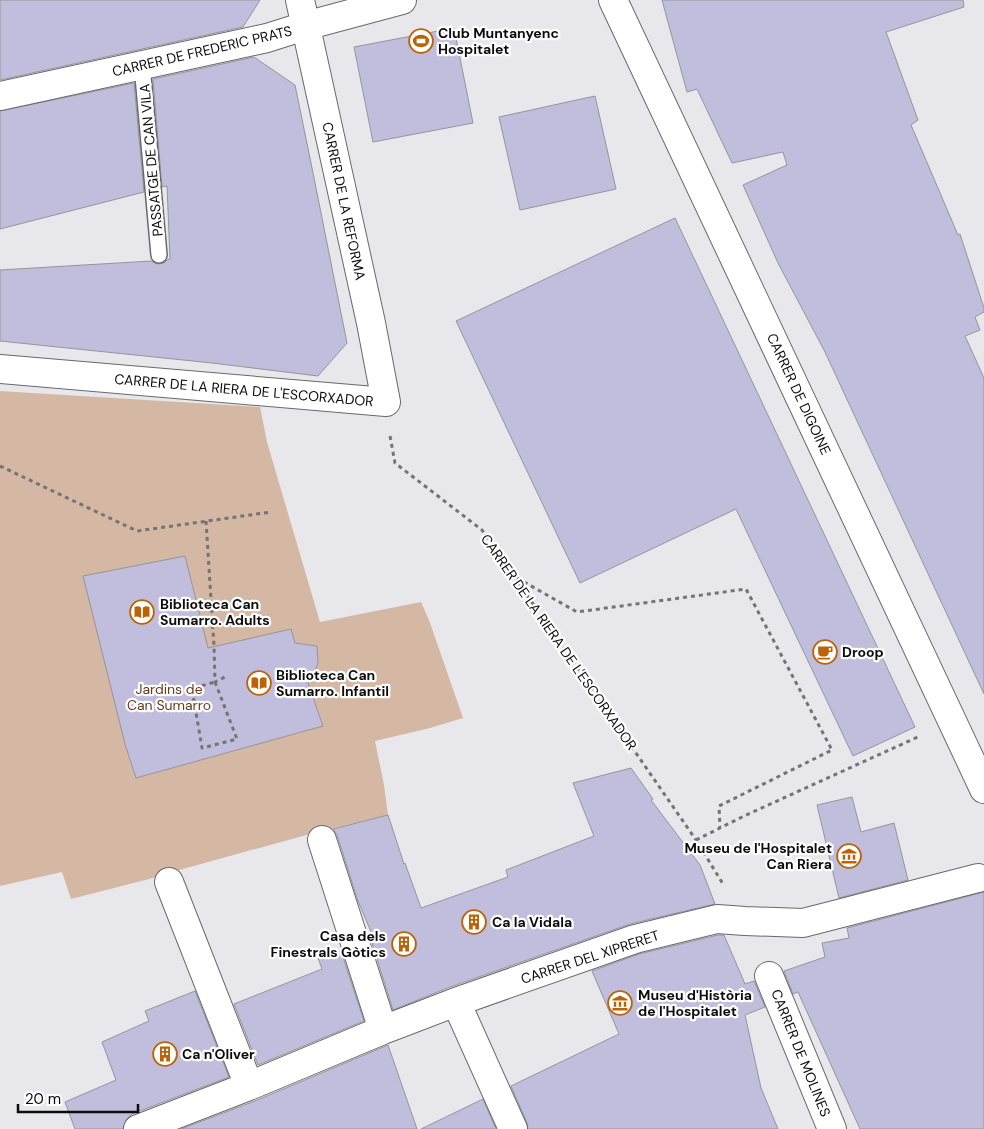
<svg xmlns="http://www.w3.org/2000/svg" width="984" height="1129" viewBox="0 0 984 1129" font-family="'DM Sans',sans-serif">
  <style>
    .green { fill: #d5b8a4 }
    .building { fill: #c1bddd; stroke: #959598 }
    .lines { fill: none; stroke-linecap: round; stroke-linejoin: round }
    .lane-casing { stroke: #69686c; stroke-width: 18 }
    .street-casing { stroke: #69686c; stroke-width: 30 }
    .path { stroke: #747476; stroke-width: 3; stroke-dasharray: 4 4; stroke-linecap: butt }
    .lane { stroke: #fff; stroke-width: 15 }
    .street { stroke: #fff; stroke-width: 28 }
    .labels { text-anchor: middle; stroke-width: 4.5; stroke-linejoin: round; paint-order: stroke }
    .poi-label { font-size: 14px; font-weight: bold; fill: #0c0c0d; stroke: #fff; text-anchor: start }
    .street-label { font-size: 14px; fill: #0c0c0d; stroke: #fff }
    .park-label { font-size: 14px; fill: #663c1c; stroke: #fff }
  </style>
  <rect width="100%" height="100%" fill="#e8e8ec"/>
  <path class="green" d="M0 391 260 407 267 442 320 622 421 602 429 620 463 718 430 728 375 741 384 785 388 815 310 834 172 872 157 877 71 899 62 872 0 886Z"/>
  <path class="building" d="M0 0H260L243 27 0 80Z
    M662 0H963L964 7 886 32 918 120 911 125 958 235 960 234 984 308V312L975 317 980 330 965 336 984 378V694L844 393 825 352 778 263 743 185 787 165 783 152 732 163 697 89 687 92Z
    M454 28 473 123 373 142 354 47Z
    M254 57 295 85 311 163 347 343 318 376 212 363 0 341V270L151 261 155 263 159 264 164 263 167 260 170 259 167 186 162 187 153 79Z
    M134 83 144 192 0 229V111Z
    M595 96 616 189 520 210 499 117Z
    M675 218 915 727 853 756 736 509 580 583 456 321Z
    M185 556 208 648 291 629 295 643 317 646 318 664 308 683 323 726 136 778 125 744 83 576Z
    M631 768 653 799 651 800 700 865 715 904 630 924 450 987 393 1010 371 940 374 939 358 901 337 835 333 829 388 815 404 864 405 863 421 908 508 877 506 870 594 836 573 783Z
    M852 797 861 832 894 823 908 880 839 898 817 805Z
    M984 892V1129H860L798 992 793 994 784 971 825 957 822 943 849 938 847 928Z
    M718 935H724L745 984 754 981 765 1007 745 1015 761 1088 778 1129H528L527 1123 511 1086 619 1034 592 971 639 954Z
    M341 951 364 1021 258 1065 234 1004 322 969 318 958Z
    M195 991 229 1077 132 1114 126 1120 123 1129H75L65 1102 116 1080 102 1042 149 1021 145 1011Z
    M388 1045 417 1129H181L255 1101Z
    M483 1099 496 1129H421Z"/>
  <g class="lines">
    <g class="lane-casing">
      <path id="lane" d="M142 65 159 255"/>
    </g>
    <g class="street-casing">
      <path id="street" d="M613 0 984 789
        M0 96 267 38 305 26 402 0
        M0 369 386 402 371 323 300 0
        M322 840 383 1030
        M169 882 249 1086
        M769 976 832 1129
        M456 1002 513 1129
        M138 1129 249 1086 383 1030 456 1002 635 939 717 919 745 921 803 923 978 878"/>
    </g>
    <path class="path" d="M390 436 395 463 482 530 696 840 723 884
      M0 466 137 531 271 512
      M206 521 214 646 215 682 227 676
      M517 578 577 612 746 589 832 750 719 806 720 827
      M215 682 237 739 202 748 193 695 186 690Z
      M696 840 744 816 920 736"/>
    <use href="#lane" class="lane"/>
    <use href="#street" class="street"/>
  </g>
  <defs>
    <g id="stadium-ring" transform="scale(1.25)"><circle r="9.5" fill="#fff" stroke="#bd6306" stroke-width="1.5"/><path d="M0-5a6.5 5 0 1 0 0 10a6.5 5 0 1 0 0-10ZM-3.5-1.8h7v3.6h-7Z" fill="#bd6306"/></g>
    <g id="library-ring" transform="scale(1.25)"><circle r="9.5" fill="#fff" stroke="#bd6306" stroke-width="1.5"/><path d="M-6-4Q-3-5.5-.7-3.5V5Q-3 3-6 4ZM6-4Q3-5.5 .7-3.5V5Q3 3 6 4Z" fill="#bd6306"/></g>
    <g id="cafe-ring" transform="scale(1.25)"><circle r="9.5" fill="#fff" stroke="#bd6306" stroke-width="1.5"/><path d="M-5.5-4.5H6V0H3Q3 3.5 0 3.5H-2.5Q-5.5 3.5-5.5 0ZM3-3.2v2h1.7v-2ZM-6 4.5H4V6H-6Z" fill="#bd6306"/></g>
    <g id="museum-ring" transform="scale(1.25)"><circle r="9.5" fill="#fff" stroke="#bd6306" stroke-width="1.5"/><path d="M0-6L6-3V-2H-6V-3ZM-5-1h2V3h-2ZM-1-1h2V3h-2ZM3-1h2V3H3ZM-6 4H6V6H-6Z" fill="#bd6306"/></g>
    <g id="building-ring" transform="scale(1.25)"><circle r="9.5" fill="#fff" stroke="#bd6306" stroke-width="1.5"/><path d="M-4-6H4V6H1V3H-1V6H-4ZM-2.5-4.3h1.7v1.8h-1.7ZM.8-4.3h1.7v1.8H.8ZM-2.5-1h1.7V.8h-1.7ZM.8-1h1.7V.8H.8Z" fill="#bd6306"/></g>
  </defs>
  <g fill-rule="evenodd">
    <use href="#stadium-ring" x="421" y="41"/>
    <use href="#library-ring" x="142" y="612"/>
    <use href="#cafe-ring" x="825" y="652"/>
    <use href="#library-ring" x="259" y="683"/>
    <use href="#museum-ring" x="849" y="856"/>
    <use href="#building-ring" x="474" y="922"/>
    <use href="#building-ring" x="404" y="944"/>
    <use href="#museum-ring" x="620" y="1003"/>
    <use href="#building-ring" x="165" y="1054"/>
  </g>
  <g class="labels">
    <g class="poi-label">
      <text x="438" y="38">Club Muntanyenc<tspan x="438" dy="16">Hospitalet</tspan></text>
      <text x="160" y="609">Biblioteca Can<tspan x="160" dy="16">Sumarro. Adults</tspan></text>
      <text x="842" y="657">Droop</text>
      <text x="276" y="680">Biblioteca Can<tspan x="276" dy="16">Sumarro. Infantil</tspan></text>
      <text x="832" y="853" text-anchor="end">Museu de l'Hospitalet<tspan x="832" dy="16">Can Riera</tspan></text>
      <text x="492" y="927">Ca la Vidala</text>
      <text x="386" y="941" text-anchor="end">Casa dels<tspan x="386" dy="16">Finestrals Gòtics</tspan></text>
      <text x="638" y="1000">Museu d'Història<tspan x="638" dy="16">de l'Hospitalet</tspan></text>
      <text x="182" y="1059">Ca n'Oliver</text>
    </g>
    <g class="street-label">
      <text transform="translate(202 51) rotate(-13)" y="5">CARRER DE FREDERIC PRATS</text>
      <text transform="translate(151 160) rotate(-95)" y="5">PASSATGE DE CAN VILA</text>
      <text transform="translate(344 201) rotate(78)" y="5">CARRER DE LA REFORMA</text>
      <text transform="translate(244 390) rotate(5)" y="5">CARRER DE LA RIERA DE L'ESCORXADOR</text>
      <text transform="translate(799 394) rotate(65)" y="5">CARRER DE DIGOINE</text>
      <text transform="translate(559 642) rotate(55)" y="5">CARRER DE LA RIERA DE L'ESCORXADOR</text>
      <text transform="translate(590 957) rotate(-18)" y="5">CARRER DEL XIPRERET</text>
      <text transform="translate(801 1053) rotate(68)" y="5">CARRER DE MOLINES</text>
    </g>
    <g class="park-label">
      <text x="169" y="694">Jardins de<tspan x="169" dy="16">Can Sumarro</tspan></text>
    </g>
  </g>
  <path d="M18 1104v8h120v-8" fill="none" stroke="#0c0c0d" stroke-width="2.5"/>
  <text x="25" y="1104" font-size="15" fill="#0c0c0d" stroke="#ffffff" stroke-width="4" paint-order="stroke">20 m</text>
</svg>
